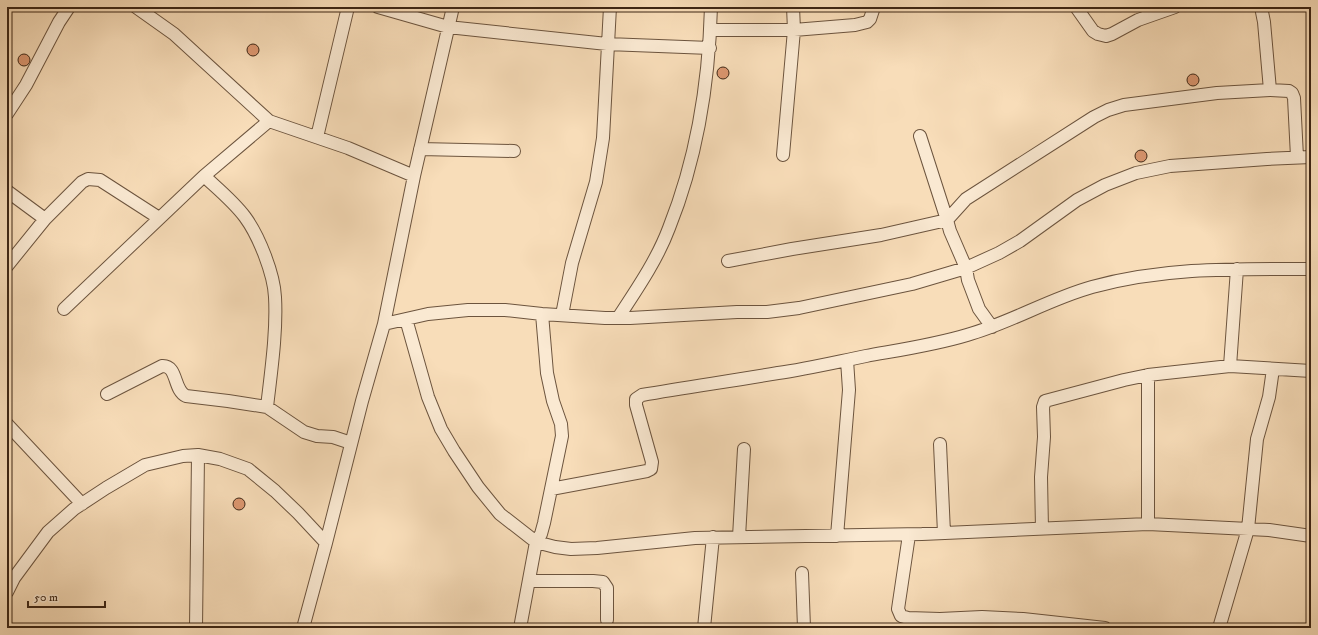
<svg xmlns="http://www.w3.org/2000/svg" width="1318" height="635" viewBox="0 0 1318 635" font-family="'IM FELL DW Pica',serif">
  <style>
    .building { fill: #dc9770; stroke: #3d2615 }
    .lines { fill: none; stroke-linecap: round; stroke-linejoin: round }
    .minor-casing { stroke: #6c543e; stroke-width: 14 }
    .minor { stroke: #fae9d2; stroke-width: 12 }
  </style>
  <rect width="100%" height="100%" fill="#f8ddb9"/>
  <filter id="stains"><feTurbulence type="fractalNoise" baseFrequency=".005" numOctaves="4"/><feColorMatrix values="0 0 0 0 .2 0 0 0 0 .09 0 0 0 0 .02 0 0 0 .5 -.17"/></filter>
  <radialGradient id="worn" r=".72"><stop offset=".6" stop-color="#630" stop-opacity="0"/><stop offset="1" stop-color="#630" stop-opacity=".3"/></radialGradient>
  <path class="building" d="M247 50a6 6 0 1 1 12 0a6 6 0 1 1-12 0Z
    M18 60a6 6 0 1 1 12 0a6 6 0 1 1-12 0Z
    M717 73a6 6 0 1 1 12 0a6 6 0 1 1-12 0Z
    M1187 80a6 6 0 1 1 12 0a6 6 0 1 1-12 0Z
    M1135 156a6 6 0 1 1 12 0a6 6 0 1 1-12 0Z
    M233 504a6 6 0 1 1 12 0a6 6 0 1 1-12 0Z"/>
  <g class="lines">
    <g class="minor-casing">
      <path id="minor" d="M136 7 174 34 269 121 348 148 414 176
        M378 7 448 27 607 44 710 48
        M1076 7 1093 31 1098 34 1106 36 1112 34 1138 20 1175 7
        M1261 7 1264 22 1270 90
        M710 30H794L855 25 867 22 870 19 874 7
        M7 114 26 85 59 22 69 7
        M317 137 348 7
        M420 149 514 151
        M783 155 794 30 793 7
        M204 176C218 189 234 202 245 217 259 236 274 274 275 297 277 332 271 372 267 407
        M7 191 45 219 82 182 88 179 100 180 159 218
        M728 261 792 249 881 235 947 220 920 136
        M7 266 45 219
        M64 309 204 176 269 121
        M562 315 572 263 596 182 603 138 610 7
        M618 318C637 289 657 260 669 228 697 158 709 82 711 7
        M406 319 428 397 441 429 454 451 478 487 500 514 536 542 555 547 571 549 597 548 695 538 922 534 1148 524 1269 530 1311 536
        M384 324 428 314 468 310H505L542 314 605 318H630L737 312H767L799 308 912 284 966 268 999 253 1020 241 1077 200 1105 185 1136 173 1170 166 1267 159 1311 157
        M992 327 979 309 968 280 966 268 950 231 947 220 966 199 1094 117 1108 110 1124 105 1217 93 1270 90 1289 91 1292 93 1294 98 1297 157
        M1230 366 1237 269
        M107 394 162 366C178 365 173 390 186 396L228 401 267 407 304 432 317 436 333 437 351 443
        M7 424 82 504
        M940 444 944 533
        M551 489 647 471 651 469 652 462 636 405V399L642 395C687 387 732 381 778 373 807 369 836 362 866 356 899 350 934 345 967 335 1010 323 1049 299 1092 287 1165 267 1236 269 1311 269
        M1148 524V375L1230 366 1311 371
        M1042 529 1041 477 1044 437 1043 407 1045 401 1124 380 1148 375
        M909 535 898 609 901 616 908 618 940 619 982 617 1023 619 1105 628
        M837 536 849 390 847 360
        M739 537 744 449
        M802 573 804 628
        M530 581H593L603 582 607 588V620
        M7 592 14 578 48 532 74 509 106 488 145 465 183 456 198 455 220 459 248 469 275 491 298 513 326 543
        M196 628 198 455
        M303 628 326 543 362 401 384 324 414 176 453 7
        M520 628 536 542 541 534 544 523 562 436 561 424 553 401 547 373 542 314
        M704 628 713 537
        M1219 628 1248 529 1257 439 1269 397 1273 369"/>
    </g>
    <use href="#minor" class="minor"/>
  </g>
  <rect width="1318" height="635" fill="none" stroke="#f8ddb9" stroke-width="24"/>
  <rect x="8" y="8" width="1302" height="619" fill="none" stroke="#3d2615" stroke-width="2"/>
  <rect x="12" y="12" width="1294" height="611" fill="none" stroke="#3d2615"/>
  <path d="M28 601v6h77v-6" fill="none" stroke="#3d2615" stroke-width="2"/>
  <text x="34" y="601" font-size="12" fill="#3d2615" stroke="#fae9d2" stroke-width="3" paint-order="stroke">50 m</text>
  <rect width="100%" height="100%" filter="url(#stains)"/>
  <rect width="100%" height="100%" fill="url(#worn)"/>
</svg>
